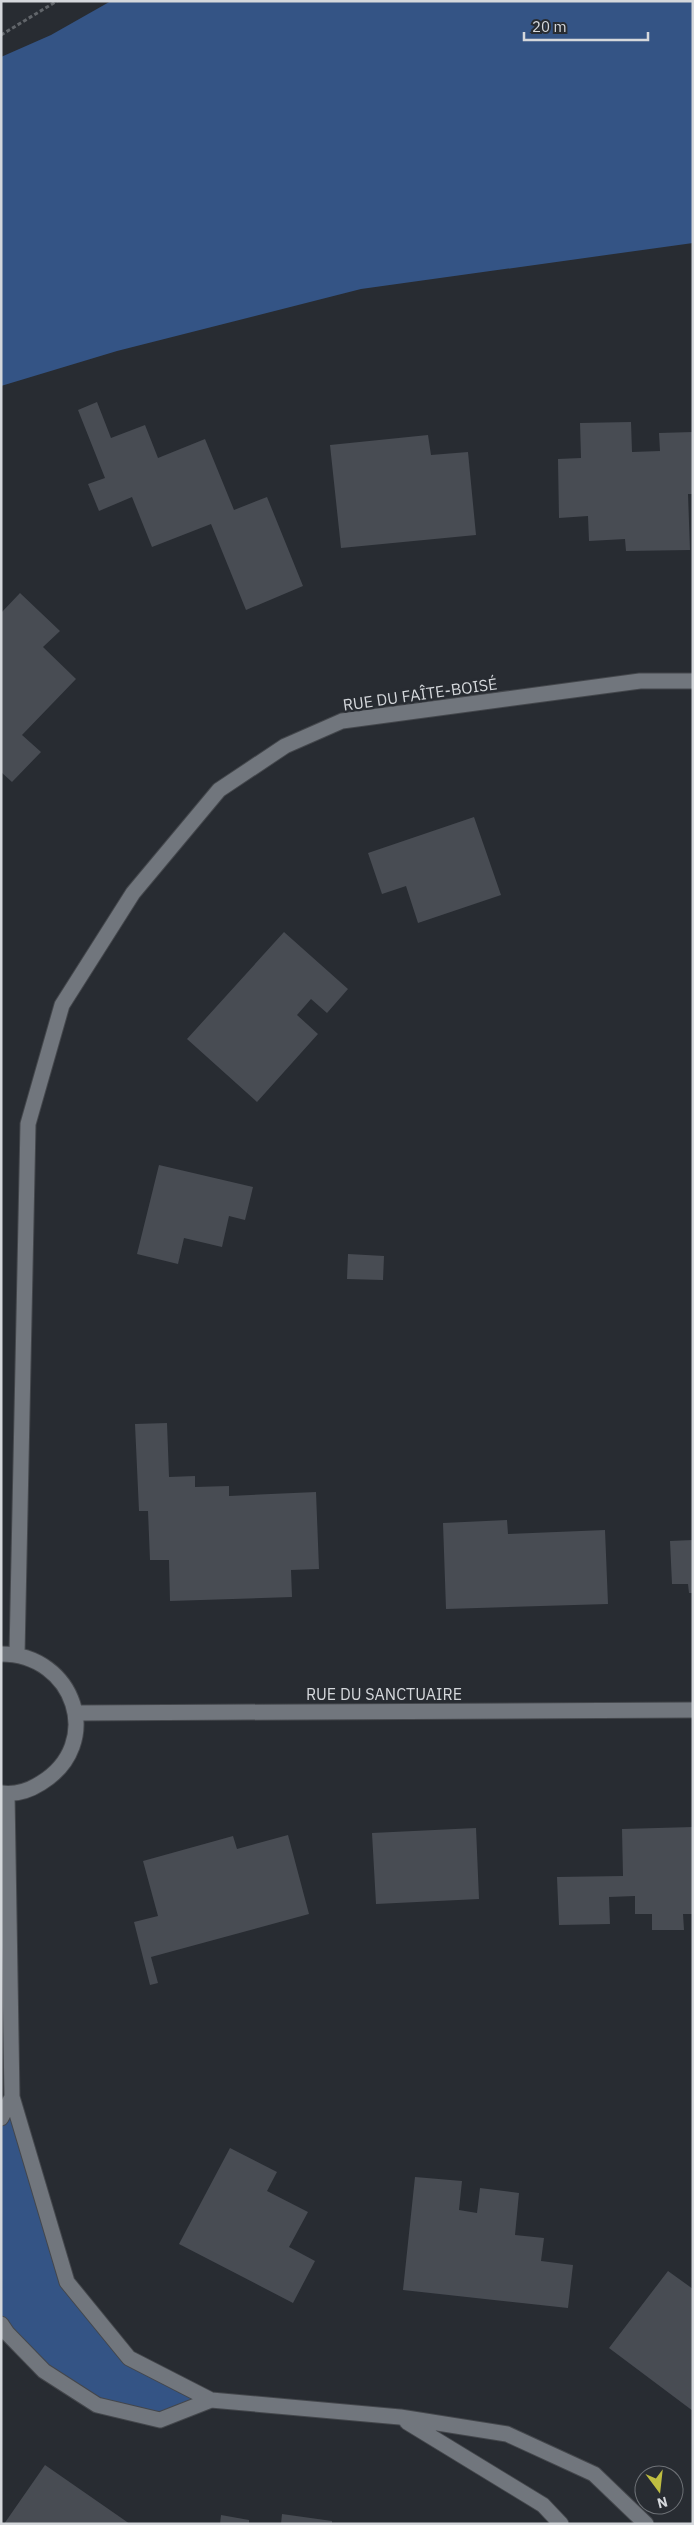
<svg xmlns="http://www.w3.org/2000/svg" width="694" height="2525" viewBox="0 0 694 2525" font-family="'IBM Plex Sans',sans-serif">
  <style>
    .green { fill: #345485 }
    .building { fill: #484c53 }
    .lines { fill: none; stroke-linecap: round; stroke-linejoin: round }
    .street-casing { stroke: #44474c; stroke-width: 17 }
    .path { stroke: #61656a; stroke-width: 3; stroke-dasharray: 4 2.5; stroke-linecap: butt }
    .street { stroke: #71767d; stroke-width: 15 }
    .labels { text-anchor: middle; stroke-width: 4.5; stroke-linejoin: round; paint-order: stroke }
    .street-label { font-size: 16px; fill: #d5d8dc; stroke: #282c32 }
  </style>
  <rect width="100%" height="100%" fill="#282c32"/>
  <path class="green" d="M111 1H693V243L361 289 117 351 1 386V57L51 35Z
    M12 2097 67 2282 129 2358 211 2400 160 2420 97 2405 44 2371 1 2324V2118Z"/>
  <path class="building" d="M97 402 111 438 145 425 158 458 205 439 234 510 267 497 303 586 246 610 211 524 152 547 132 497 99 511 88 484 105 478 78 410Z
    M631 422 632 452 660 451 659 433 693 432V494H688L690 550 626 551 625 539 589 541 588 516 559 518 558 459 581 458 580 423Z
    M428 435 431 455 468 452 476 535 341 548 330 445Z
    M20 593 60 631 43 647 76 679 22 735 41 752 12 782 1 772V613Z
    M474 817 501 895 418 923 406 886 382 894 368 853Z
    M284 932 348 989 327 1013 311 999 297 1015 318 1034 257 1102 187 1039Z
    M159 1165 253 1187 245 1220 229 1216 222 1247 184 1238 178 1264 137 1254Z
    M348 1254 384 1256 383 1280 347 1279Z
    M167 1423 169 1477 195 1476V1487L229 1486V1496L316 1492 319 1569 291 1570 292 1597 170 1601 169 1560H150L148 1511H139L135 1424Z
    M507 1520 508 1534 605 1530 608 1604 446 1609 443 1523Z
    M693 1540V1593H689L688 1584H672L670 1541Z
    M693 1827V1914H683L684 1930H652V1914H635V1896L609 1897 610 1924 559 1925 557 1877 623 1876 622 1829Z
    M476 1828 479 1899 376 1904 372 1833Z
    M288 1835 309 1914 151 1957 158 1983 150 1985 134 1922 158 1916 143 1861 233 1836 237 1849Z
    M230 2148 277 2172 267 2191 308 2212 289 2247 315 2261 293 2303 179 2244Z
    M415 2177 462 2181 459 2210 477 2213 480 2188 519 2193 515 2235 544 2238 541 2261 573 2265 568 2308 403 2290Z
    M668 2271 693 2289V2411L609 2348Z
    M45 2465 130 2524H4Z
    M282 2514 332 2521V2524H281Z
    M221 2515 249 2520V2524H220Z"/>
  <g class="lines">
    <g class="street-casing">
      <path id="street" d="M1 1654C75 1654 105 1744 41 1783 30 1790 15 1795 1 1793
        M17 1654 28 1124 62 1005 133 893 219 790 285 746 342 721 640 681H693
        M76 1713 693 1710
        M7 1794 12 2097 67 2282 129 2358 211 2400 400 2417 507 2434 594 2474 646 2524
        M1 2118 12 2097
        M1 2324 7 2333 44 2371 97 2405 160 2420 211 2400
        M407 2422 543 2505 561 2524"/>
    </g>
    <path class="path" d="M1 35 57 1"/>
    <use href="#street" class="street"/>
  </g>
  <g class="labels">
    <g class="street-label">
      <text transform="translate(420 694) rotate(-8)" y="6">RUE DU FAÎTE-BOISÉ</text>
      <text x="384" y="1700">RUE DU SANCTUAIRE</text>
    </g>
  </g>
  <rect width="694" height="2525" fill="none" stroke="#d5d8dc" stroke-width="5"/>
  <g transform="translate(659 2490) rotate(165)"><circle r="24" fill="#282c32" stroke="#6d7176"/>
  <path d="M0-4L9 19L0 12L-9 19Z" fill="#bfbe41"/>
  <text y="-8" font-size="14" font-weight="bold" text-anchor="middle" fill="#d5d8dc">N</text>
  </g>
  <path d="M524 32v8h124v-8" fill="none" stroke="#d5d8dc" stroke-width="2.5"/>
  <text x="532" y="32" font-size="15" fill="#d5d8dc" stroke="#282c32" stroke-width="4" paint-order="stroke">20 m</text>
</svg>
